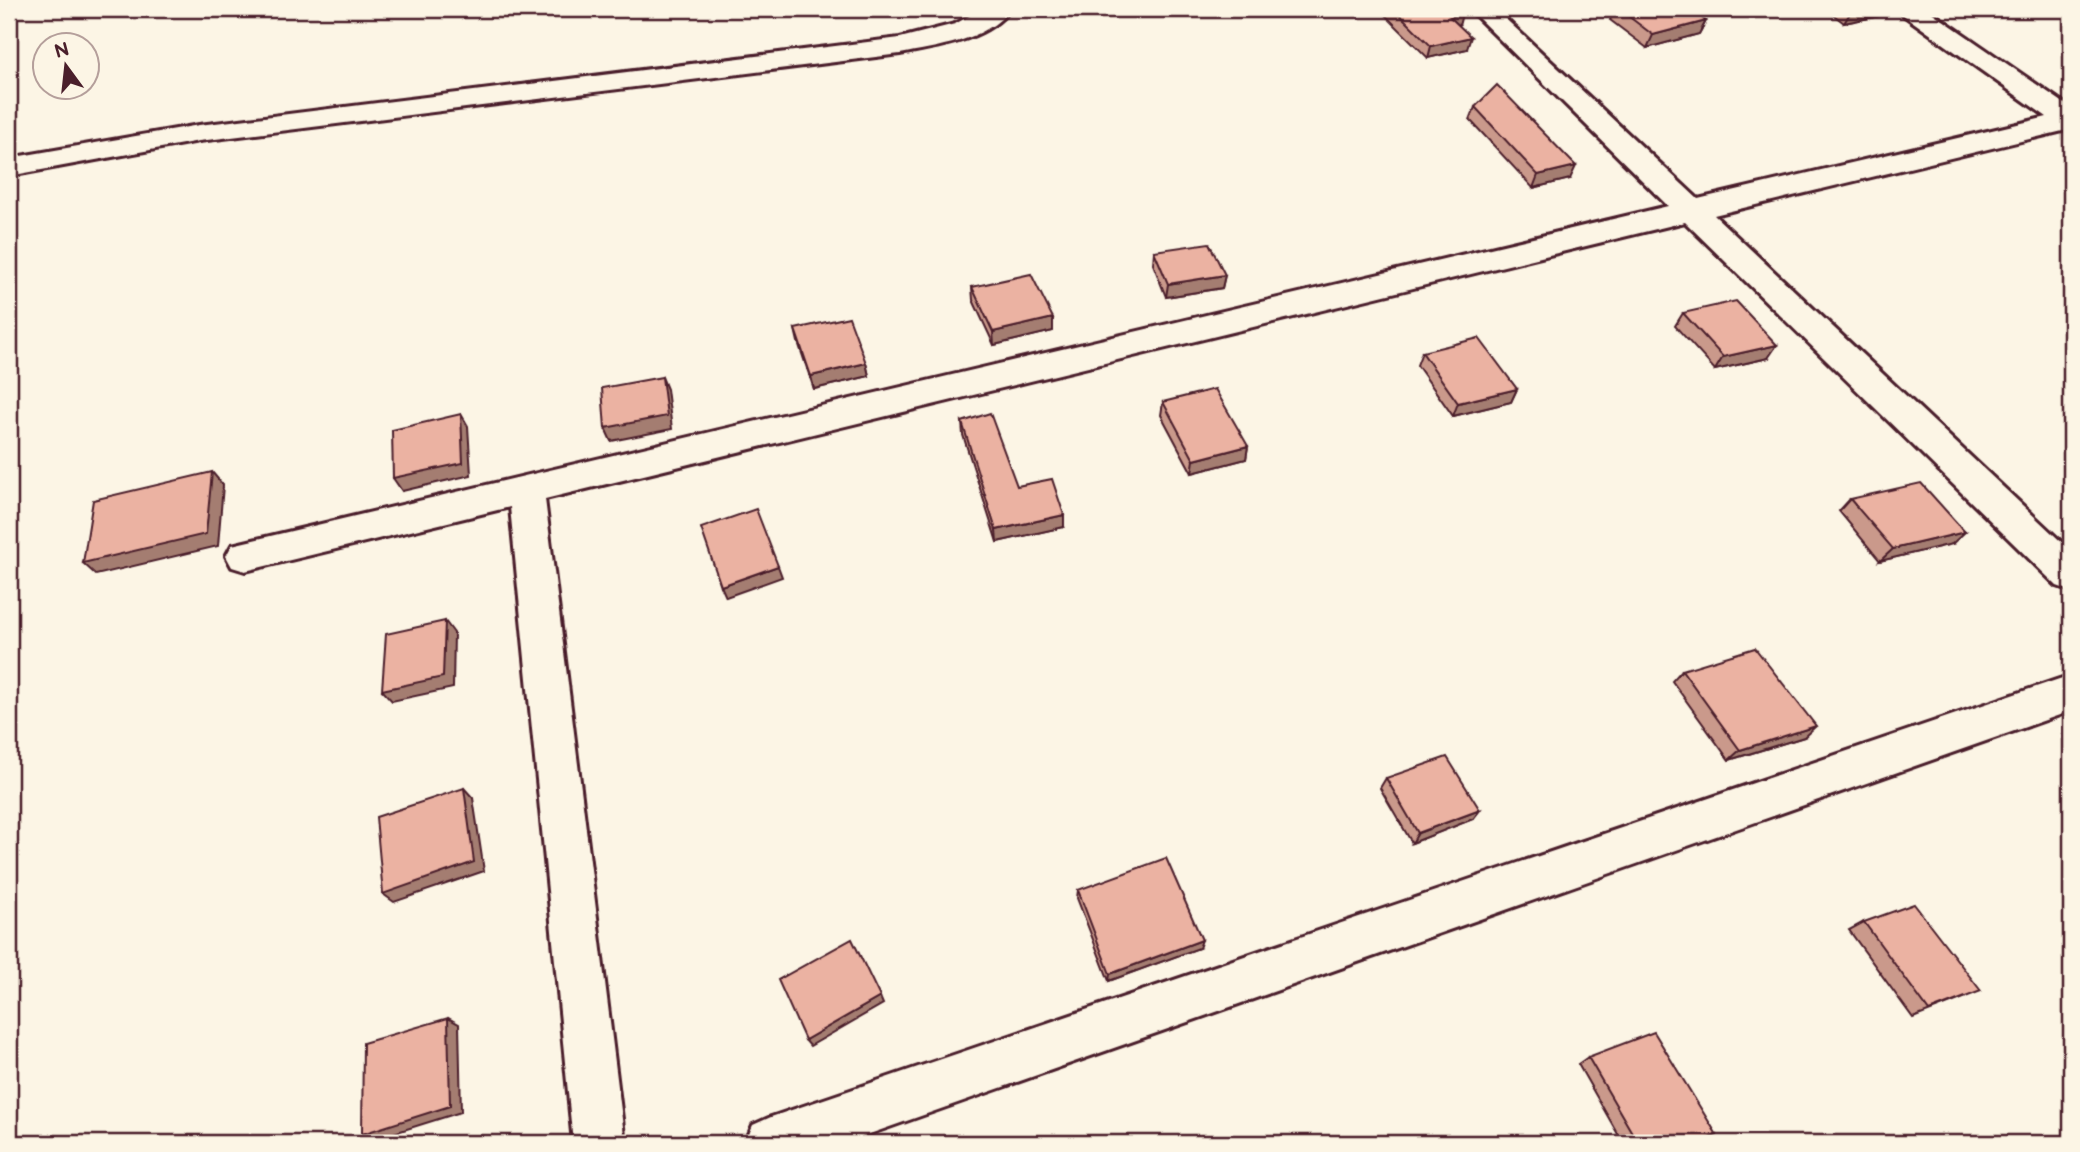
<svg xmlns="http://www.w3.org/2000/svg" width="2080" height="1152" viewBox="0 0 2080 1152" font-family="'Balsamiq Sans',sans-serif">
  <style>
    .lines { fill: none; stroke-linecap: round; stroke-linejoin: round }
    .minor-casing { stroke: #4a1f2b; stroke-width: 6 }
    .minor { fill: #fcf5e5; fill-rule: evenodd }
    .wall { fill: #ca998b; stroke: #4a1f2b; stroke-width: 2 }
    .shaded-wall { fill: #a47d71; stroke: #4a1f2b; stroke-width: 2 }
    .building { fill: #ebb2a2; stroke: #4a1f2b; stroke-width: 2 }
  </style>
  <rect width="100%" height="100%" fill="#fcf5e5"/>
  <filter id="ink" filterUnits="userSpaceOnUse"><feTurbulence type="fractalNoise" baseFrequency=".0143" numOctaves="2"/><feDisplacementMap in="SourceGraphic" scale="14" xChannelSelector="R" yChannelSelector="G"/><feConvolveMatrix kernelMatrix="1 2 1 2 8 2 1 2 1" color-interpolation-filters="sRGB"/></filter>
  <g filter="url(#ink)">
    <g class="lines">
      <g class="minor-casing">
        <path id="minor" d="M982 9H1010C987 41 935 47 900 54L199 141 9 176V158L199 125 900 38 955 24Z
          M1469 9H1495L1698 199 2047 117 1902 14 1899 9H1927L2071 108V129L1714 215 2071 551V591L2057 586 1685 222 545 499 625 1143H573L510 507 245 571 232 567 226 556 232 545 1668 206Z
          M2071 675V711L844 1143H745L753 1125 771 1117Z"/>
      </g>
      <use href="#minor" class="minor"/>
    </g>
    <path class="wall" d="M1379 9H1457L1459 25 1467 49 1428 58Z
      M1614 9H1689L1706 21 1699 34 1647 48 1610 20 1615 10Z
      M1826 9H1892L1889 14 1844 23Z
      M1475 107 1570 179 1533 188 1470 120Z
      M1154 251 1225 275 1222 288 1166 297 1153 264Z
      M972 287 1053 318V331L994 345 973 300Z
      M1683 313 1768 358 1715 370 1675 326Z
      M795 329 866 363 869 376 814 389 798 342Z
      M1422 352 1517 389 1511 402 1453 416 1417 365Z
      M1163 402 1248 446 1246 459 1192 473 1161 415Z
      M962 422 1017 486 1064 527 997 542 963 435Z
      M1850 499 1952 544 1880 561 1839 511Z
      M1682 670 1804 737 1729 760 1672 681Z
      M1386 778 1480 810 1473 819 1412 843 1380 788Z
      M1078 890 1199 948 1109 981 1077 898Z
      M1864 922 1964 998 1913 1018 1849 930Z
      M1588 1057 1696 1143H1623L1578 1064Z"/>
    <path class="shaded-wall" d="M1856 9H1892L1889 14 1844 23 1852 10Z
      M1462 14 1459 26 1450 17Z
      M1706 21 1699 34 1647 48 1653 35Z
      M1471 37 1467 49 1428 58 1431 46Z
      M1576 166 1570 179 1533 188 1538 175Z
      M1225 275 1222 288 1166 297 1168 284Z
      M1053 318V331L994 345 993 332Z
      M1777 345 1768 358 1715 370 1723 357Z
      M866 363 869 376 814 389 811 376Z
      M662 377 667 389 672 429 611 441 605 428Z
      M1517 389 1511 402 1453 416 1458 403Z
      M461 414 468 426 471 475 402 491 393 478Z
      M1248 446 1246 459 1192 473 1194 460Z
      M212 472 223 485 218 546 96 575 83 563Z
      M1064 515V527L997 542 996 530Z
      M1965 532 1952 544 1880 561 1893 549Z
      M778 566 782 577 726 597 721 586Z
      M445 621 454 633 453 688 392 701 382 690Z
      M1816 726 1804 737 1729 760 1740 750Z
      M464 788 473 798 484 871 394 902 383 894Z
      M1480 810 1473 819 1412 843 1418 833Z
      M1202 940 1199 948 1109 981 1110 974Z
      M880 997 883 1004 810 1046 805 1040Z
      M448 1018 459 1024 461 1112 375 1139 362 1134Z"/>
    <path class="building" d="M1394 9H1457L1462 14 1450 17 1471 37 1431 46Z
      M1619 9H1689L1706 21 1653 35Z
      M1497 85 1576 166 1538 175 1475 107Z
      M1209 243 1225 275 1168 284 1154 251Z
      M1031 274 1053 318 993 332 972 287Z
      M1736 301 1777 345 1723 357 1683 313Z
      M849 317 866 363 811 376 795 329Z
      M1479 338 1517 389 1458 403 1422 352Z
      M662 377 667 416 605 428 602 388Z
      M1215 389 1248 446 1194 460 1163 402Z
      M990 413 1017 486 1052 479 1064 515 996 530 962 422Z
      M461 414 463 463 393 478 392 430Z
      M212 472 206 534 83 563 93 500Z
      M1921 483 1965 532 1893 549 1850 499Z
      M756 509 778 566 721 586 701 528Z
      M445 621 443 677 382 690 386 634Z
      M1755 648 1816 726 1740 750 1682 670Z
      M1447 757 1480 810 1418 833 1386 778Z
      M464 788 474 862 383 894 376 817Z
      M1166 858 1202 940 1110 974 1078 890Z
      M1914 904 1981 991 1929 1011 1864 922Z
      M852 939 880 997 805 1040 778 980Z
      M448 1018 450 1106 362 1134 363 1043Z
      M1654 1032 1717 1135 1696 1143H1638L1588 1057Z"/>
  </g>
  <rect width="2080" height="1152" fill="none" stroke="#fcf5e5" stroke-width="35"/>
  <rect x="18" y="18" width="2045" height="1117" fill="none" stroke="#4a1f2b" stroke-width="2.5" filter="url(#ink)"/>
  <g transform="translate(66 66) rotate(345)"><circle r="33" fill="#fcf5e5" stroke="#b59f9b" stroke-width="2"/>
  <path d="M0-5L12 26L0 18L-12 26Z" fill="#4a1f2b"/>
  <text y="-10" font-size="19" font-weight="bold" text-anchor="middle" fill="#4a1f2b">N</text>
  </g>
</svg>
